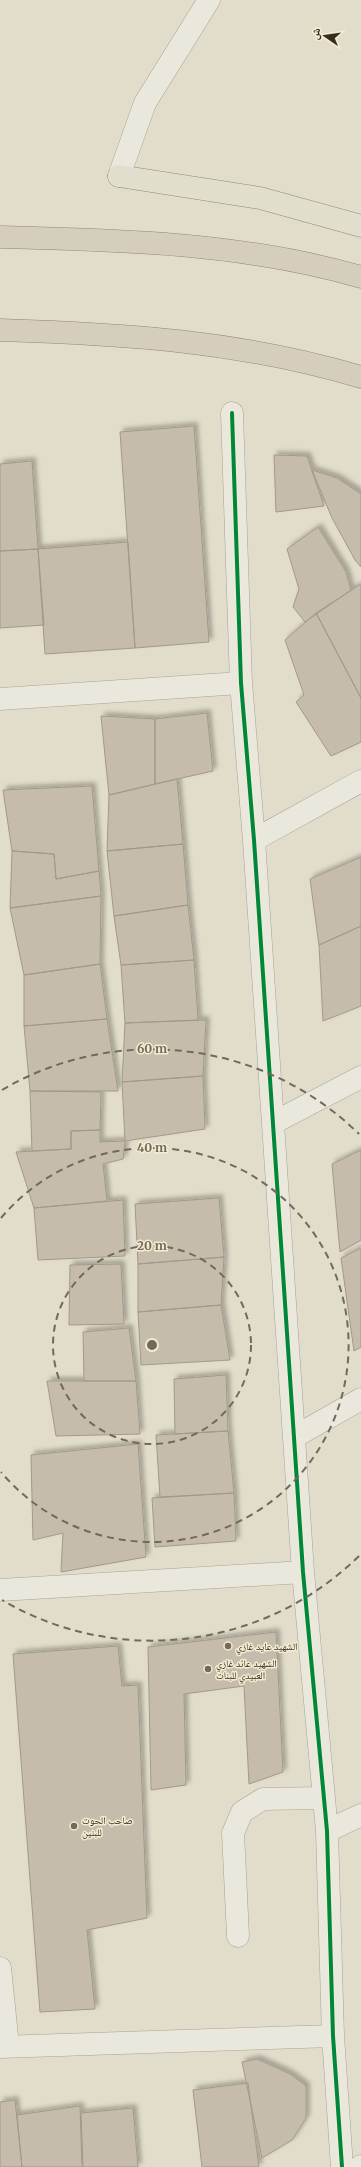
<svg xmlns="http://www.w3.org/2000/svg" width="361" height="2167" viewBox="0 0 361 2167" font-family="Merriweather,'Noto Naskh Arabic',serif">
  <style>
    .building { fill: #c6bcac; stroke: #a2998b; filter: url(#shadow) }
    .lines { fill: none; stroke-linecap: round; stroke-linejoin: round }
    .minor-casing { stroke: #a7a295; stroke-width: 23 }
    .major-casing { stroke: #8c877b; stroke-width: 23 }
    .highway-casing { stroke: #8c877b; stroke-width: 23 }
    .minor { stroke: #eae8dd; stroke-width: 22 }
    .major { stroke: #e2dece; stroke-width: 22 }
    .highway { stroke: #d5cebc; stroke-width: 22 }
    .cycleway-casing { stroke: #f3ecd1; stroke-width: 6 }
    .cycleway { stroke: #00873e; stroke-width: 4 }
    .ring { fill: none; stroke: #72695b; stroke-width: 2; stroke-dasharray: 7 5 }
    .poi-dot { fill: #72695b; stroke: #f3ecd1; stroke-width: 1.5 }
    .labels { text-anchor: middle; stroke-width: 3; stroke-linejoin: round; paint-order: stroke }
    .poi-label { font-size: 10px; fill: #352b1e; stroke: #f3ecd1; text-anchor: start }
    .centre { fill: #72695b; stroke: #f3ecd1; stroke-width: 2 }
    .ring-label { font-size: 12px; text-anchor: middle; font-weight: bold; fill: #72695b; stroke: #f3ecd1; stroke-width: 3; stroke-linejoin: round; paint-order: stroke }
  </style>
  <defs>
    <filter id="shadow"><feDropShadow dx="3.5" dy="-3.5" stdDeviation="2" flood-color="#0004"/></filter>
  </defs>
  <rect width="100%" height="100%" fill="#e2ddcb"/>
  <path class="building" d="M194 426 209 642 135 648 120 432Z
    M274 455 307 456 324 506 276 512Z
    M32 461 38 549 0 551V464Z
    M312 470 337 478 361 494V567L355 560 332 518Z
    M318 527 346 572 351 590 305 622 293 607 299 589 287 549Z
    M128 542 135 648 45 654 38 549Z
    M38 549 44 625 0 628V551Z
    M361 584V698L316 613Z
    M316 613 361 698V742L331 756 296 702 304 695 285 640Z
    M207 713 213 771 155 784V719Z
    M101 716 155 719V784L109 795Z
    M177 779 183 844 107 851 109 795Z
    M92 786 99 871 56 879 54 854 12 851 3 790Z
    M183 844 188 905 114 916 107 851Z
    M12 851 54 854 56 879 99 871 101 896 10 908Z
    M361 857V926L319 945 310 879Z
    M101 896 100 964 24 975 10 908Z
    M188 905 194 960 121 965 114 916Z
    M361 926V1006L323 1021 319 945Z
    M194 960 198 1020 125 1023 121 965Z
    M100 964 107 1019 24 1026V975Z
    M107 1019 118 1091H30L24 1026Z
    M206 1020 203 1076 122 1082 125 1023Z
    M203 1076 205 1129 125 1141 122 1082Z
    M30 1091 101 1092 100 1130 71 1131V1149L32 1151Z
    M100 1130V1142L125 1141 123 1159 103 1164 107 1201 34 1208 16 1152 71 1149V1131Z
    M361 1150V1240L340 1252 332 1164Z
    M219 1198 224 1257 138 1264 135 1204Z
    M123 1200 125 1256 38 1260 34 1208Z
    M361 1248V1347L354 1351 341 1258Z
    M224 1257 221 1305 138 1312V1264Z
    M121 1264 124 1324 69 1325 70 1265Z
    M221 1305 230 1360 141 1365 138 1312Z
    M129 1328 136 1381H84L83 1332Z
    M226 1375 228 1431 175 1434 174 1379Z
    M47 1381H136L140 1434 56 1436Z
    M228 1431 234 1493 160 1497 156 1435Z
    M138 1444 146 1557 61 1572 63 1533 33 1540 31 1455Z
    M234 1493 236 1541 155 1547 152 1498Z
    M276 1632 283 1772 249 1784 244 1686 184 1694 186 1785 151 1790 148 1647Z
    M118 1646 122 1686 138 1685 147 1918 87 1930 95 2009 40 2012 13 1654Z
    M257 2059 290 2074 306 2086V2118L292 2140 262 2158 242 2062Z
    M248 2083 259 2167H202L193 2090Z
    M15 2100 22 2167H0V2102Z
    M80 2106 82 2167H22L17 2115Z
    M133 2108 138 2167H83L81 2113Z"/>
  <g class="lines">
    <g class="minor-casing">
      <path id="minor" d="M119 176 145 103 209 0
        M232 413 241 683 254 840 303 1572 327 1831 333 2036 342 2167
        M0 699 241 683
        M254 840 361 781
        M273 1123 361 1077
        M294 1437 361 1399
        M0 1590 303 1572
        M327 1831 361 1815
        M238 1936 233 1833 242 1812 263 1799 324 1798
        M0 1968 8 2046
        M0 2047 333 2036
        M360 2167 361 2166"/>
    </g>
    <g class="major-casing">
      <path id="major" d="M119 176 260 198 361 226"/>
    </g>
    <g class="highway-casing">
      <path id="highway" d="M0 237C122 240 243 243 361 277
        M0 330C125 334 240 341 361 377"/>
    </g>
    <use href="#minor" class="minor"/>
    <use href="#major" class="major"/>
    <use href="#highway" class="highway"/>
    <g class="cycleway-casing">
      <path id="cycleway" d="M232 413 241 683 254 840 303 1572 327 1831 333 2036 342 2167"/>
    </g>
    <use href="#cycleway" class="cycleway"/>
  </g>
  <g class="ring">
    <circle cx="152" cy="1345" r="99"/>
    <path d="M1 1218A197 197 0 1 1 1 1472"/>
    <path d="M359 1556A296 296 0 0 1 2 1600M2 1090A296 296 0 0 1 359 1134"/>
  </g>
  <g class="poi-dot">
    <circle cx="228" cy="1646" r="4"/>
    <circle cx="208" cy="1669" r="4"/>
    <circle cx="74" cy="1826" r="4"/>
  </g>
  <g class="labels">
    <g class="poi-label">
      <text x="236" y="1650">الشهيد عايد غازي</text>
      <text x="216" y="1667">الشهيد عائد غازي<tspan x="216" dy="12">العبيدي للبنات</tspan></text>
      <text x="82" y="1824">صاحب الحوت<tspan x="82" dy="12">للبنين</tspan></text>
    </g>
  </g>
  <circle cx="152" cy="1345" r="6" class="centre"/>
  <g class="ring-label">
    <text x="152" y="1053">60 m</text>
    <text x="152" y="1152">40 m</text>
    <text x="152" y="1250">20 m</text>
  </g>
  <g transform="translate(325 36) rotate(283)" stroke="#f3ecd1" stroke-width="3" paint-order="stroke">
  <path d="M0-3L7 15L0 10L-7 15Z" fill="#352b1e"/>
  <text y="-6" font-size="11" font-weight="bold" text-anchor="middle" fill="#352b1e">ش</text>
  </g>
</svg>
